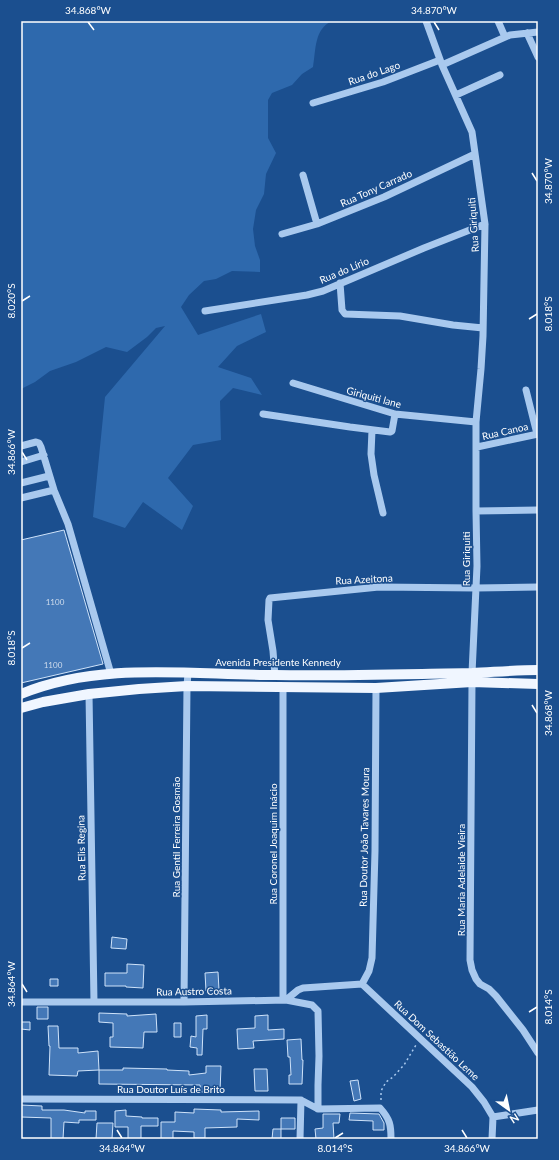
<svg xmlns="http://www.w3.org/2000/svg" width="559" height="1160" viewBox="0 0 559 1160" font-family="Lato,sans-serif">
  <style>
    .green { fill: #2e69ad }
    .building { fill: #4478b7; stroke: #cfe3fa }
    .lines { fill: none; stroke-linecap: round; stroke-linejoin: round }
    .path { stroke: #a9c9ee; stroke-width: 1.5; stroke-dasharray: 2 3; stroke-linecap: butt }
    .minor { stroke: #a9c9ee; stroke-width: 7 }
    .major { stroke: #f0f6ff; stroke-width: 10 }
    .ticks { fill: none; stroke: #fff; stroke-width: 1.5 }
    .labels { text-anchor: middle; stroke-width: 3; stroke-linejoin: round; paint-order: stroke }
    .number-label { font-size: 8px; fill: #d0dded }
    .street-label { font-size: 10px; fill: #fff; stroke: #1b4f8f }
    .neatline { fill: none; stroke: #fff; stroke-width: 1.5 }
    .ticks-label { font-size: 10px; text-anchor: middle; fill: #fff }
  </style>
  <rect width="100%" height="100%" fill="#1b4f8f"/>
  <path class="green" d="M21 21H332C314 29 316 50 313 67L302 74 292 85 272 93 268 100V138L276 153 266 174 264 194 256 210 253 229 255 246 260 260V272L232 271 216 279 204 281 189 295 181 307 198 335 261 314 266 332 237 346 218 367 251 378 262 395 233 388 220 401 221 440 193 445 168 478 193 506 182 530 143 502 125 528 93 517 105 397 165 326 156 328 147 337 127 352 106 347 76 362 50 371 35 382 21 389Z"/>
  <path class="building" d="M64 530 103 664 21 683V540Z
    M112 937 127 939 126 949 111 948Z
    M127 964 144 965 143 988 126 987V986H105V973H127Z
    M218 972 219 990 206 991 205 973Z
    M50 979H58V986H50Z
    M37 1007H48V1019H37Z
    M99 1013 127 1014V1016L156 1014 157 1032H144L143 1048 110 1047V1037H113V1023L99 1022Z
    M207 1015V1029H203L202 1055H197V1048L190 1047 191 1036 196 1037V1016Z
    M268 1015V1030L284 1029V1039L253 1041 254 1048 238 1049 237 1029 255 1028V1016Z
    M21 1022H30V1030L21 1029Z
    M174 1023H181V1037H174Z
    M48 1026H58L59 1048H78V1053L98 1051 99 1070 78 1071 77 1076 49 1075 50 1046H49Z
    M301 1039 302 1060H303L302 1084H289V1075H291L290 1057H288L287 1040Z
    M206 1066H221L220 1092H201L200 1085 99 1084V1070H123V1068L167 1069V1070L189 1071V1075L206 1073Z
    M254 1069H267L268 1091H255Z
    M358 1080 361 1099 354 1101 350 1081Z
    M21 1105 42 1106V1110H64L85 1113V1111H96V1120H79V1123L64 1122 63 1139H51V1118L21 1117Z
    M194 1109 221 1110V1112L259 1111V1120L237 1119V1127L205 1128V1138H194V1132L173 1131V1139H161V1122H175V1112L194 1113Z
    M126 1110V1116L142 1117V1118H158V1126H141V1139H128V1127H115V1111Z
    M350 1113 379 1114 384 1123V1130H373V1121L349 1120Z
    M323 1114H340L339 1123H333L334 1139H316L315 1129 323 1128Z
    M281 1118H295V1129H281Z
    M97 1123H113L112 1139H96Z
    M273 1129H281V1139H272Z"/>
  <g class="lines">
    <path class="path" d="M381 1100V1091L386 1082 393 1077 404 1065 416 1045"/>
    <path class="minor" d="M426 21 442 65 472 132 485 224 483 336 481 369 476 422V511L477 566 472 673
      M498 21 505 37
      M527 33 538 57
      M442 65 510 35 538 32
      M456 95 500 75
      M313 103 383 82 440 60
      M303 175 317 224
      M282 234 317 224 384 197 475 154
      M340 283 342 310 345 314 400 316 453 325 483 328
      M205 311 307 295 323 291 424 248 485 224
      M293 383 395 414 476 422
      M526 390 537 434
      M263 414 350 427 390 432 392 431 395 414
      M372 430 371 454 374 475 383 513
      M21 446 36 442 39 443 41 447 54 490 68 524 111 674
      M477 447 538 434
      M21 462 44 455
      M21 483 49 476
      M21 498 54 490
      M476 511 538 510
      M275 676 273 651 268 620 269 600 270 598 379 587 476 588 538 587
      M472 682 470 960 472 970 476 979 480 984 489 989 496 996 523 1030 538 1053
      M89 694 94 1002
      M362 984 369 971 372 958 375 851 376 688
      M362 984 472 1087 484 1102 493 1117 492 1139
      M283 1000V688
      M286 1000 312 1005 318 1011 319 1056 318 1085V1109
      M21 1002H184L286 1000 298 990 303 988 362 984
      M184 1002 187 686 188 673
      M21 1099 301 1100 318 1109 380 1108C390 1119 391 1125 391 1139
      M493 1117 538 1110
      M300 1139 301 1100"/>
    <path class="major" d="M21 694C101 661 191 675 275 675 341 676 406 674 472 673 494 672 516 670 538 670
      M21 708 43 702 89 694 139 689 187 686 376 688 472 682 538 684"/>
  </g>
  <path class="ticks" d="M88 22 94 30M434 22 439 30M532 173 537 181M22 301 30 296M529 319 537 314M22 452 27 460M22 648 30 643M532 705 537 713M22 984 27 992M529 1012 537 1007M117 1130 122 1138M462 1130 467 1138M335 1138 343 1133"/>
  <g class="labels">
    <g class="number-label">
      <text x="55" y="605">1100</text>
      <text x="53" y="668">1100</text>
    </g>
    <g class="street-label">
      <text transform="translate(374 73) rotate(-19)" y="4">Rua do Lago</text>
      <text transform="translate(376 188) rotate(-24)" y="4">Rua Tony Carrado</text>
      <text transform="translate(473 225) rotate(-94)" y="4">Rua Giriquiti</text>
      <text transform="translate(344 270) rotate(-23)" y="4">Rua do Lírio</text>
      <text transform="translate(374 397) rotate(15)" y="4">Giriquiti lane</text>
      <text transform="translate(505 431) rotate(-13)" y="4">Rua Canoa</text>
      <text transform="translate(466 559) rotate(-90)" y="4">Rua Giriquiti</text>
      <text transform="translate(364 579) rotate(-3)" y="4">Rua Azeitona</text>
      <text x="278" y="666">Avenida Presidente Kennedy</text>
      <text transform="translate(176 837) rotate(-90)" y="4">Rua Gentil Ferreira Gosmão</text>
      <text transform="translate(364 837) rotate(-89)" y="4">Rua Doutor João Tavares Moura</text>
      <text transform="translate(273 844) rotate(-90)" y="4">Rua Coronel Joaquim Inácio</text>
      <text transform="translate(81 848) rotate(-91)" y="4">Rua Elis Regina</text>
      <text transform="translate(461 880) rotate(-90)" y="4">Rua Maria Adelaide Vieira</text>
      <text transform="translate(194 991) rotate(-1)" y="4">Rua Austro Costa</text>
      <text transform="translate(437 1040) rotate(43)" y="4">Rua Dom Sebastião Leme</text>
      <text x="171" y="1093">Rua Doutor Luís de Brito</text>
    </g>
  </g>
  <rect width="559" height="1160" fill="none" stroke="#1b4f8f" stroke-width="44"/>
  <g transform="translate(509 1110) rotate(147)" stroke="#1b4f8f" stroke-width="3" paint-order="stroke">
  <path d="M0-3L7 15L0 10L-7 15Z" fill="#ffffff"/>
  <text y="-6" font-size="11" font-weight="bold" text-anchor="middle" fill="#ffffff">N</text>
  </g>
  <rect x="22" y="22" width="515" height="1116" class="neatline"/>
  <g class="ticks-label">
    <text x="88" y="14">34.868°W</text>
    <text x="434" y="14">34.870°W</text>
    <text transform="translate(548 181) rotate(-90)" y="4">34.870°W</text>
    <text transform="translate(11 301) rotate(-90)" y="4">8.020°S</text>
    <text transform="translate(548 314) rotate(-90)" y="4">8.018°S</text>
    <text transform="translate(11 452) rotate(-90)" y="4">34.866°W</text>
    <text transform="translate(11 648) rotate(-90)" y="4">8.018°S</text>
    <text transform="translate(548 713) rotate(-90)" y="4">34.868°W</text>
    <text transform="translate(11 984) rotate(-90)" y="4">34.864°W</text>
    <text transform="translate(548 1007) rotate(-90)" y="4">8.014°S</text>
    <text x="122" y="1152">34.864°W</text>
    <text x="335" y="1152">8.014°S</text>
    <text x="467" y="1152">34.866°W</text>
  </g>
</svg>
